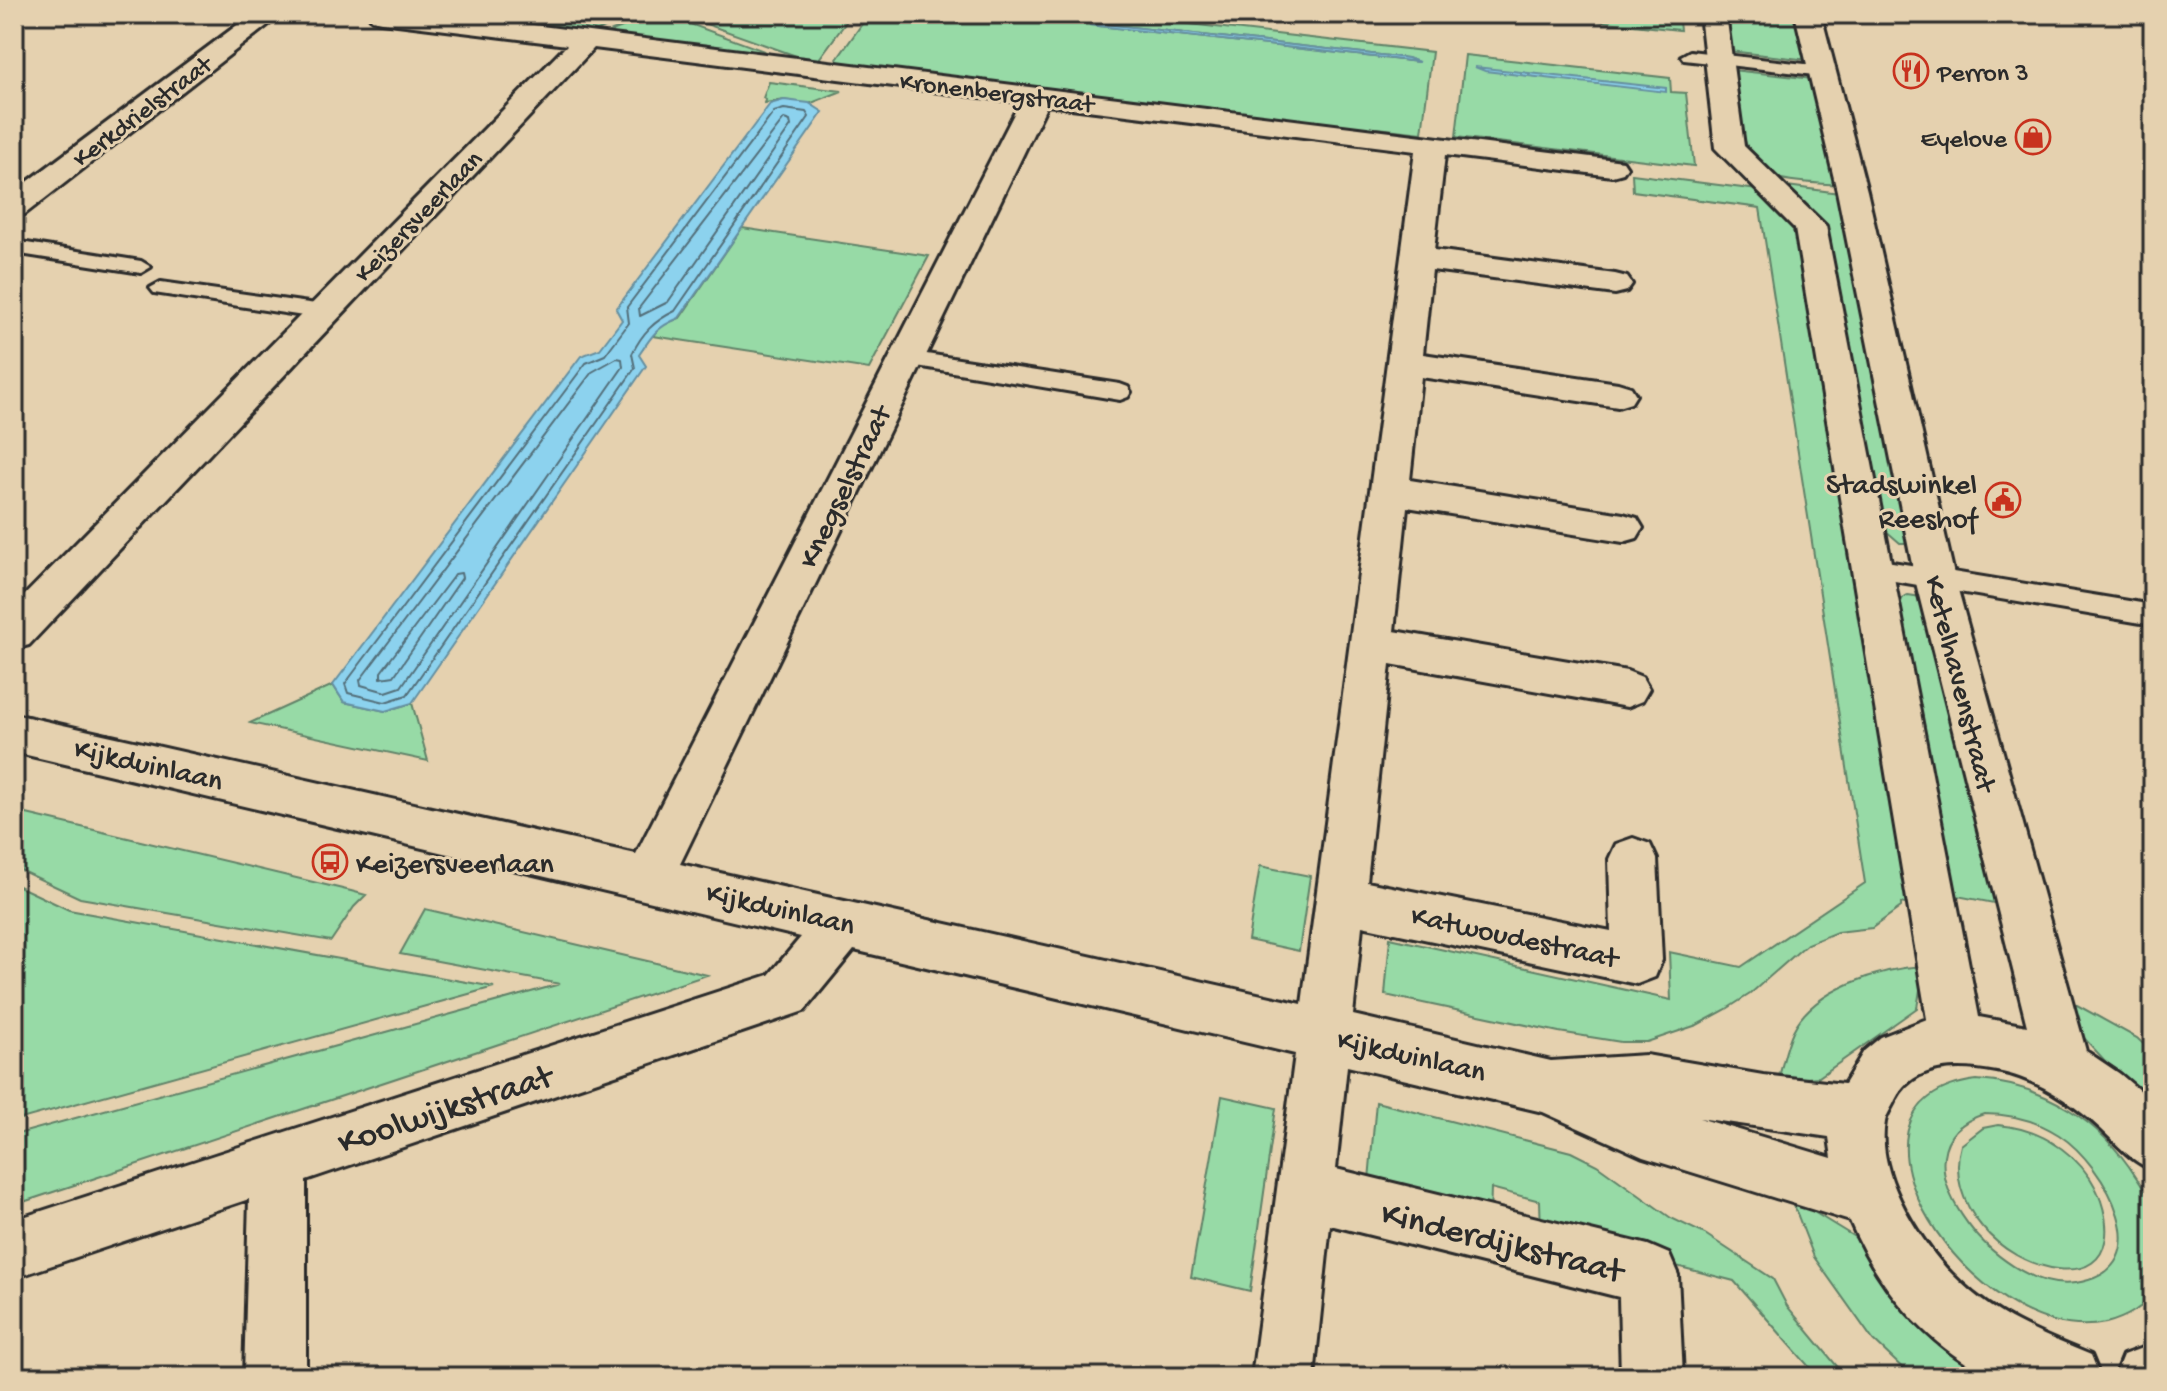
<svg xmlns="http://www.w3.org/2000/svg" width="2167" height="1391" viewBox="0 0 2167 1391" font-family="'Gochi Hand',sans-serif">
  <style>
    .green { fill: #97daa6; stroke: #618268; stroke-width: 2; fill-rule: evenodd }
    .water { fill: #8cd2ee; stroke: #658fa0; stroke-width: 2 }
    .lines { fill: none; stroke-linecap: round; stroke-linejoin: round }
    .shore { stroke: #526e79; stroke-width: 2 }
    .service-casing { stroke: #2b2b2b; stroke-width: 6 }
    .minor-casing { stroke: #2b2b2b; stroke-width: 6 }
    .service { fill: #e5d1af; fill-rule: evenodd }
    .minor { fill: #e5d1af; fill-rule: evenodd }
    .labels { text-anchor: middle; stroke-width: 6; stroke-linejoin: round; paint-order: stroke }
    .far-poi-label { font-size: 26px; fill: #2b2b2b; stroke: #e5d1af; text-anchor: start }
    .far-street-label { font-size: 26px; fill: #2b2b2b; stroke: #e5d1af }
    .poi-label { font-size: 30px; fill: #2b2b2b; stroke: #e5d1af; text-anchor: end }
    .street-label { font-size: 30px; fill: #2b2b2b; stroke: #e5d1af }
    .near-street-label { font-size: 36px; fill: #2b2b2b; stroke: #e5d1af }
  </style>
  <rect width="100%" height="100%" fill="#e5d1af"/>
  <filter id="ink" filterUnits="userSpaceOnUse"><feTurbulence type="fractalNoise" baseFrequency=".0125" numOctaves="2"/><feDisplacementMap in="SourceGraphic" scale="16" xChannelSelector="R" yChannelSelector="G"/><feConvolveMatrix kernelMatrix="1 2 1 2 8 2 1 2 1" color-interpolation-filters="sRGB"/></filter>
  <g filter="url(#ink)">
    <path class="green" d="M534 14H641L587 35 520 27Z
      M655 14H663L794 62 597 37Z
      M678 14H852L816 63Z
      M869 14H986L1052 22V18L1021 14H1102L1432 52 1422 133 1378 128 1377 133 833 65ZM1096 23 1407 58 1418 62 1090 25Z
      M1532 14H1621L1665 19V16L1646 14H1678L1680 30Z
      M1724 14H1798L1809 60 1729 51Z
      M1465 55 1670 78 1671 92 1686 93 1694 166 1456 137Z
      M1732 70 1813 79 1838 185C1822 183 1788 183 1775 177 1738 160 1737 104 1732 70Z
      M769 82 842 91 809 104 784 100 765 103 766 100 763 98Z
      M1632 174 1758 190 1797 229 1917 907 1901 903V907L1872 928 1837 932 1807 944 1750 994 1725 1010 1697 1025 1647 1042H1621L1559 1032 1385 995 1390 938 1671 1000 1669 952 1741 967 1865 883 1760 208 1633 191Z
      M1787 186 1839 193 1913 543H1900L1885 530 1824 229 1815 214Z
      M742 228 929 256 869 369 653 336 660 326 680 318Z
      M1908 595 1921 597 1999 904 1957 896 1900 604 1903 597Z
      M333 685 344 702 385 711 412 703 428 761 250 723Z
      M14 811 351 891 366 895 354 907 331 941 80 898 14 867Z
      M1260 866 1310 876 1299 951 1248 940Z
      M14 884 69 910 494 987 14 1121Z
      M425 909 707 975 14 1205V1135L560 984 400 954Z
      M1924 966 1917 1008 1819 1077 1778 1080C1783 1064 1786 1046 1793 1031 1813 989 1881 968 1924 966Z
      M2066 999 2137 1038 2153 1053V1113L2084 1038Z
      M1977 1080C2043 1084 2101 1121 2136 1177 2142 1186 2151 1199 2153 1210 2156 1224 2153 1243 2153 1258 2153 1268 2155 1279 2153 1289 2149 1307 2122 1319 2106 1323 1974 1351 1809 1101 1977 1080ZM1984 1114C2011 1114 2036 1120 2059 1135 2105 1165 2165 1270 2075 1283 1998 1295 1881 1147 1984 1114Z
      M1222 1096 1276 1108 1250 1291 1191 1277Z
      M1376 1102 1571 1152 1597 1165 1671 1218 1705 1234 1773 1279 1787 1306 1846 1377H1818L1734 1281 1541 1231 1540 1201 1491 1188 1490 1219 1368 1191Z
      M1998 1125C2035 1128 2069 1147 2090 1178 2113 1214 2119 1276 2058 1269 2001 1263 1944 1203 1961 1145L1983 1128Z
      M1791 1198 1861 1241 1992 1377H1912L1873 1340 1814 1257Z"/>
    <path class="water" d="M1096 23 1407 58 1419 62 1089 25Z
      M1475 67 1666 88V92L1485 71Z
      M784 100 809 103 823 112 679 318C657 327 652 335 639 355L646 366 412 703 385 711 344 702 333 685 581 356 600 349 622 320 616 309 770 104Z"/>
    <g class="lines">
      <path class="shore" d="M784 109 806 112 809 117 675 311C654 321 642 333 632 354L635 368 407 695 385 702 348 693 345 684 586 363 605 355 629 323 627 307 774 112Z
        M784 119 790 121 791 126 668 302 640 316 639 308Z
        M617 358 622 359 623 367 401 687 386 692 361 685 360 680 592 372Z
        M461 573 462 578 394 676 381 678V672L455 574Z"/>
      <g class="service-casing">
        <path id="service" d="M1690 51 1823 66 1832 71 1823 76 1684 60 1681 56Z
          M14 241 141 261 151 267 141 273 14 253Z
          M161 282 323 305 334 312 323 319 154 293 150 288Z
          M907 351 1120 384 1128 387 1131 392 1128 397 1120 400 899 363 896 358 899 353Z
          M1874 559 2153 605V625L1865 576 1861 569 1865 562Z"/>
      </g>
      <g class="minor-casing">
        <path id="minor" d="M252 14H282L25 214 14 216V192Z
          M368 14H444L1623 161 1627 167 1623 173 1612 176 1445 155 1434 250 1615 274 1627 277 1632 284 1627 291 1615 294 1432 270 1423 354 1618 383 1631 387 1636 395 1631 403 1618 407 1421 377 1410 480 1623 514 1637 518 1643 528 1637 538 1623 542 1407 507 1394 631 1627 671 1642 677 1649 689 1642 701 1627 707 1390 664 1367 882 1611 931 1609 859 1616 844 1633 838 1650 844 1657 859 1662 960 1655 977 1637 984 1362 926 1353 1015 1551 1061 1646 1055 1763 1075 1844 1084 1864 1051 1881 1037 1927 1019 1795 229 1715 148 1700 14H1726L1744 146 1826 226 1979 1017 2027 1026 1915 579 1837 191 1795 14H1821L1867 191 1955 579 2086 1051 2120 1074 2153 1102V1170C2131 1161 2119 1146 2101 1129 2071 1102 2038 1079 1997 1071 1961 1064 1914 1062 1895 1100 1892 1107 1886 1115 1885 1122 1875 1175 1923 1248 1960 1282 1999 1319 2043 1335 2091 1355L2100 1377H1991C1926 1345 1878 1288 1850 1221L1643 1157 1543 1112 1347 1066 1336 1169 1648 1245 1669 1254 1678 1275 1683 1377H1621L1619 1297 1330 1225 1314 1377H1252L1295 1054 854 950 804 1011 306 1180V1377H244L249 1199 14 1278V1220L769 975 801 937 14 752V714L636 854 1020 102 594 48 29 645 14 649V606L567 45 381 22 372 20ZM1047 105 1415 151 1302 1004 680 864ZM1699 1118 1829 1137 1832 1158Z
          M2153 1344V1377H2114L2123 1355Z"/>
      </g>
      <use href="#service" class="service"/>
      <use href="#minor" class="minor"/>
    </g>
  </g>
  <defs>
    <g id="restaurant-ring" transform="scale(1.8)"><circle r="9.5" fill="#e5d1af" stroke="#c8321e" stroke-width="1.5"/><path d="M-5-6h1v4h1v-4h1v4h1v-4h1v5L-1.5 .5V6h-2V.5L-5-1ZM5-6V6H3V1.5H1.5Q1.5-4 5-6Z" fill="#c8321e"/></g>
    <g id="shop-ring" transform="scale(1.8)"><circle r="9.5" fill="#e5d1af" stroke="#c8321e" stroke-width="1.5"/><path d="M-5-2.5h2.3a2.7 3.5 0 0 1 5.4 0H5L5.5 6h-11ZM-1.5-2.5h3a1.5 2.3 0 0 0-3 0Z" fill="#c8321e"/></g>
    <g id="civic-ring" transform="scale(1.8)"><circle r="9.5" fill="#e5d1af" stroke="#c8321e" stroke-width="1.5"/><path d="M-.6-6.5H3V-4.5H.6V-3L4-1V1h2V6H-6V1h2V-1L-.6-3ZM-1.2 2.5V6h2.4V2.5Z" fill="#c8321e"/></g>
    <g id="bus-ring" transform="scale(1.8)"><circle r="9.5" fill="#e5d1af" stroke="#c8321e" stroke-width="1.5"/><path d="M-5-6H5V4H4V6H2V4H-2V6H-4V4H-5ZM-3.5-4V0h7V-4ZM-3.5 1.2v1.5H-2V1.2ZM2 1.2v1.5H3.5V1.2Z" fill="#c8321e"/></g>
  </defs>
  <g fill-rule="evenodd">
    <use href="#restaurant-ring" x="1911" y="71"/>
    <use href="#shop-ring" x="2033" y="137"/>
    <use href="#civic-ring" x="2003" y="500"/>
    <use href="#bus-ring" x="330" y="862"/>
  </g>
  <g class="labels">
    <g class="far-poi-label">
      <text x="1937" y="80">Perron 3</text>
      <text x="2007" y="146" text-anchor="end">Eyelove</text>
    </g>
    <g class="far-street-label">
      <text transform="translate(997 91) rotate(7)" y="9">Kronenbergstraat</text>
      <text transform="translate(141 110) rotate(-37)" y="9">Kerkdrielstraat</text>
      <text transform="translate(417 215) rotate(-46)" y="9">Keizersveerlaan</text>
    </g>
    <g class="poi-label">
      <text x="1977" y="493">Stadswinkel<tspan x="1977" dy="34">Reeshof</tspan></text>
      <text x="356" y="872" text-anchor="start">Keizersveerlaan</text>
    </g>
    <g class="street-label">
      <text transform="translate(843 486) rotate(-64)" y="10">Knegselstraat</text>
      <text transform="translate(1962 683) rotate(76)" y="10">Ketelhavenstraat</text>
      <text transform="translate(149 763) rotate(13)" y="10">Kijkduinlaan</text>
      <text transform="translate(781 907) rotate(13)" y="10">Kijkduinlaan</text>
      <text transform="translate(1515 935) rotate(12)" y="10">Katwoudestraat</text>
      <text transform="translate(1412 1054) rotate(13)" y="10">Kijkduinlaan</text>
    </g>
    <g class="near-street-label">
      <text transform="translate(444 1106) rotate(-18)" y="13">Koolwijkstraat</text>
      <text transform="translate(1503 1239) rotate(14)" y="13">Kinderdijkstraat</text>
    </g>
  </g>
  <rect width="2167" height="1391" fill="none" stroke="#e5d1af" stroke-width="48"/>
  <rect x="24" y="24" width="2119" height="1343" fill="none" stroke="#2b2b2b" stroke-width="3" filter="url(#ink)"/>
</svg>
